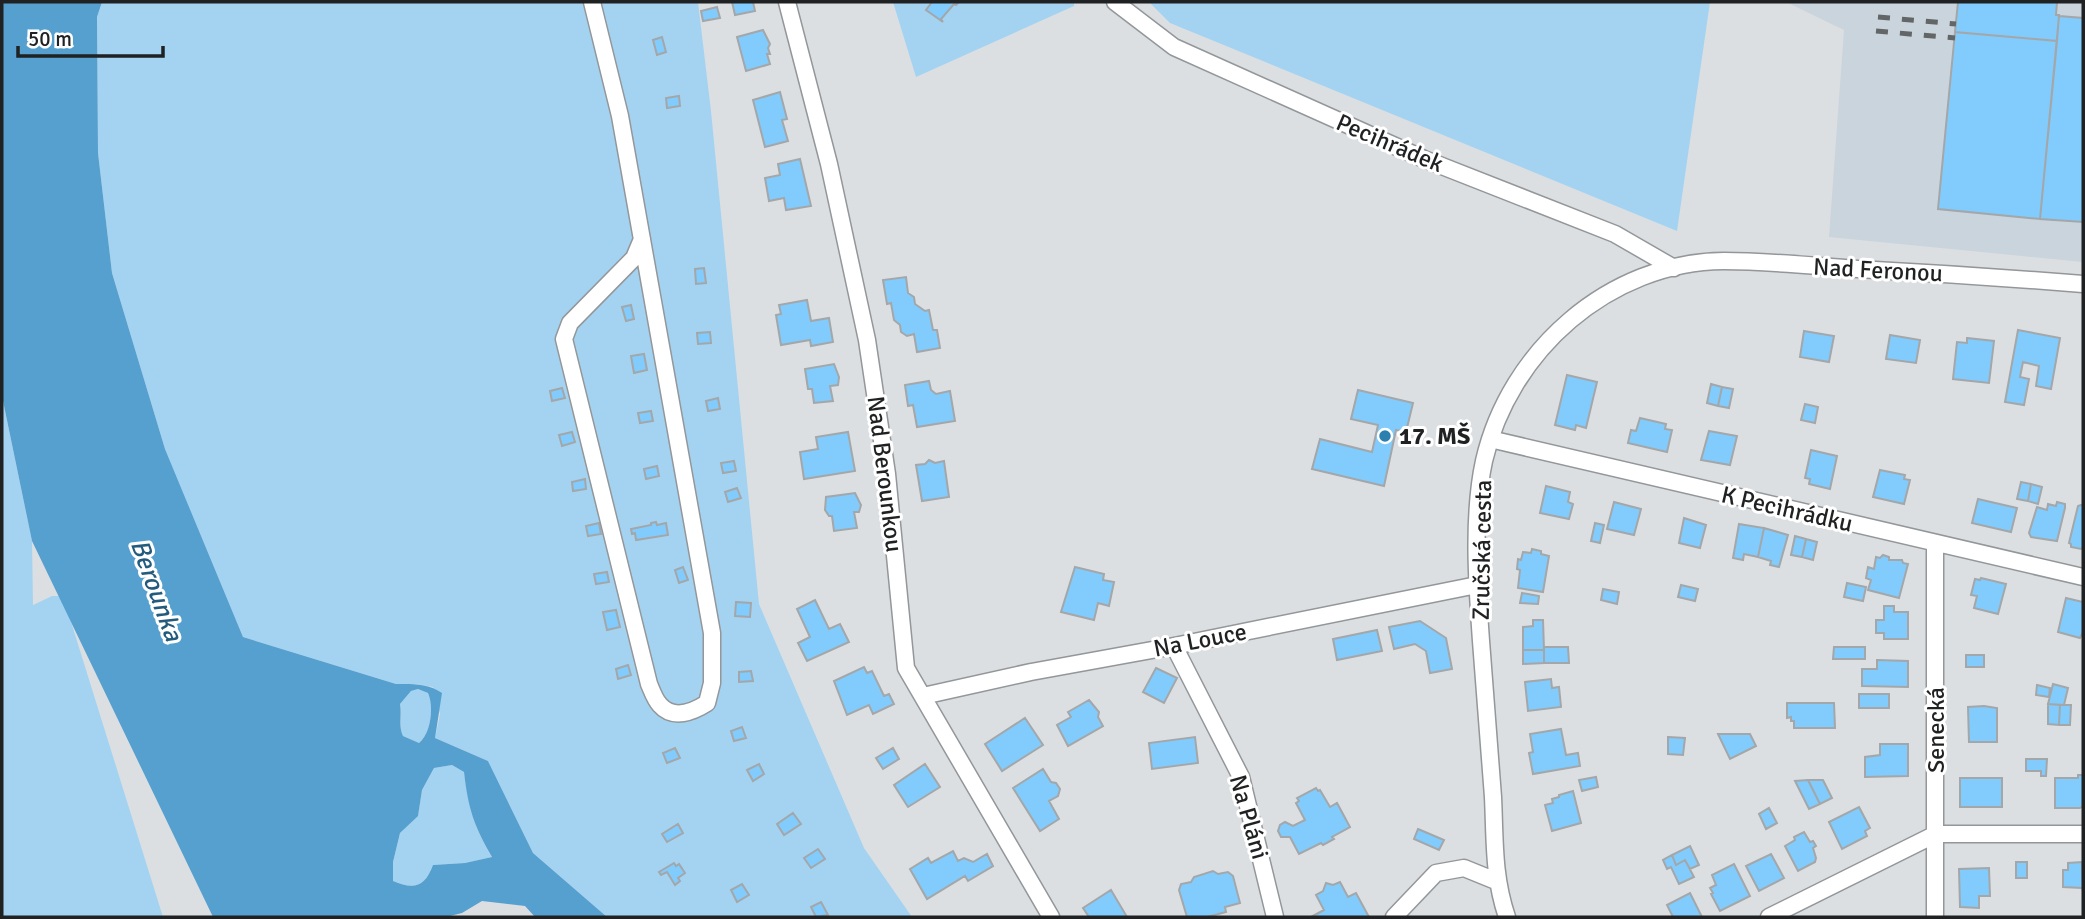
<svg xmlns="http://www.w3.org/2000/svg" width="2085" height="919" viewBox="0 0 2085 919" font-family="Signika,sans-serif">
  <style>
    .built { fill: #cad4dc }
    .green { fill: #a4d3f2 }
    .water { fill: #56a0cf; fill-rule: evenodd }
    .building { fill: #81ccfc; stroke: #a3a7aa; stroke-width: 2 }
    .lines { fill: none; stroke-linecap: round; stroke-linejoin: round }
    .street-casing { stroke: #93979a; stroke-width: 19 }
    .street { stroke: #fff; stroke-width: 16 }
    .rail { stroke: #636667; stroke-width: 5; stroke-dasharray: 12 12; stroke-linecap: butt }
    .poi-dot { fill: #2c80b0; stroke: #fff; stroke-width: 2.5 }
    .labels { text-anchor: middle; stroke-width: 6; stroke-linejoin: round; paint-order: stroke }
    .street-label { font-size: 24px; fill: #1f2122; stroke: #fff }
    .poi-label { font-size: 24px; font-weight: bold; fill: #1f2122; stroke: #fff; text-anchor: start }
    .water-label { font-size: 26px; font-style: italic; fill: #235b7c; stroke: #fff }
  </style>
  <rect width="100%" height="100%" fill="#dbdfe2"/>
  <path class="built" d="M1786 2H2083V262L1829 237 1844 30Z"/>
  <path class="green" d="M102 2H698L711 111 759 604 864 848 912 917H607L533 853 488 761 435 738 440 714 433 687 416 684H396L243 637 165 449 112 273 98 153 97 17Z
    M893 2H1074V6L916 77Z
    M1149 2H1710L1677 231 1170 23Z
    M2 396 32 541 33 605 52 596H63L163 917H2Z
    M418 689 428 693C434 707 431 733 419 743L403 736C398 725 402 716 400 704L411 691Z
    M452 765 464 772C468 804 475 830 492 857L465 863 433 865C425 887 414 890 393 881V862L400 833 418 815 422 790 434 768Z"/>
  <path class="water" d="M2 2H102L97 17 98 153 112 273 165 449 243 637 396 684C413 684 427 683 442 693L435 738 488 761 533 853 607 917H535L525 906 482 901 462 913 446 917H213L32 541 2 396ZM418 689 428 693C434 707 431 733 419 743L403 736C398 725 402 716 400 704L411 691ZM452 765 464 772C468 808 474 826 492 857L465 863 433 865C425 887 414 890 393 881V862L400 833 418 816 422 790 434 768Z"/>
  <path class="building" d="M732 2H753L755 11 735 15Z
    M932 2H959L956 5 954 4 941 19 943 22 926 10Z
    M1958 2H2057L2056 15H2059L2057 41 1955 32Z
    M717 7 720 18 703 21 701 11Z
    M2059 16 2083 18V222L2040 219Z
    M763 30 770 44 768 48 770 54H767L770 64 746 71 737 37Z
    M1955 32 2057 41 2040 219 1938 209Z
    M662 37 666 52 657 55 653 40Z
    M780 92 787 119 782 120 788 141 765 147 753 100Z
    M679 96 680 106 667 108 666 98Z
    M800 159 811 206 786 210 784 198 769 201 765 178 780 175 778 164Z
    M704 268 706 283 696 284 695 269Z
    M906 277 908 293 914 297 915 304 925 311 929 310 933 330H937L940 348 917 352 914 334 907 336 901 332 900 325 894 320 891 303 887 304 883 280Z
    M807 300 811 321 829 318 833 342 811 346 810 340 781 345 776 315 781 314 779 305Z
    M631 305 634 319 626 321 622 307Z
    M2018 330 2060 338 2051 389 2036 386 2039 366 2023 362 2020 377 2029 379 2024 405 2005 402Z
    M1804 331 1834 336 1829 362 1800 357Z
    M710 332 711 343 698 344 697 333Z
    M1890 335 1920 340 1916 363 1886 359Z
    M1967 338 1994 341 1989 383 1953 379 1957 342 1967 343Z
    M644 354 647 370 634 373 631 356Z
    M834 364 839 377 838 385 830 386 833 401 814 403 812 389H808L805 369Z
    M1567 375 1597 382 1586 428 1576 425 1575 430 1555 425Z
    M929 381 931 390 936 394 950 391 955 421 917 427 913 405 908 406 905 385Z
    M1711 384 1722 387 1718 406 1707 403Z
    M1722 387 1733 389 1729 408 1718 406Z
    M562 388 565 398 552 401 550 391Z
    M1358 390 1413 403 1406 432 1396 430 1384 486 1312 469 1320 439 1372 452 1378 425 1351 419Z
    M718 398 720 409 708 411 706 401Z
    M1805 404 1818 407 1815 423 1801 420Z
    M651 411 653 421 640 423 638 413Z
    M1640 418 1666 424 1665 429 1672 430 1667 452 1628 443 1631 430 1636 431Z
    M1709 431 1737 436 1730 465 1701 460Z
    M572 432 575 442 562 446 559 435Z
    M848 432 855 471 804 479 800 452 818 449 816 437Z
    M1811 450 1837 456 1830 489 1809 484 1810 479 1805 478Z
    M929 460 935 463 944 461 949 497 922 501 916 465 925 464Z
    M734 461 736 471 723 473 721 463Z
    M657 466 659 476 646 479 644 469Z
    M1880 470 1905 475 1904 479 1910 480 1904 504 1873 497Z
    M585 479 586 489 573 491 572 482Z
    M2021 482 2031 484 2028 501 2017 499Z
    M2031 484 2042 487 2038 504 2028 501Z
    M1546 486 1570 492 1568 502 1573 504 1569 519 1540 513Z
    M737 488 741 498 728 502 725 492Z
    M855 493 861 505 859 512H854L857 528 834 531 832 516H829L825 510 826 497Z
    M1978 499 2017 508 2011 532 1972 523Z
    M1614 502 1641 509 1634 535 1607 529Z
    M2057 502 2065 504V508L2057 541 2031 537 2029 533 2037 507 2047 510 2048 504 2056 506Z
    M2081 505H2083V547L2081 549 2071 547V544L2069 543 2078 506Z
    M1684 518 1706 525 1700 548 1679 543Z
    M656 522 657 525 666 523 668 535 636 540 635 533 632 534 631 529 651 525V523Z
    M599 523 601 534 588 536 586 526Z
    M1595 523 1604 525 1600 543 1591 541Z
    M1739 524 1764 528 1758 557 1744 554 1743 560 1733 558Z
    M1764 528 1788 535 1779 567 1770 565 1771 561 1758 557Z
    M1795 536 1806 539 1802 557 1791 555Z
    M1806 539 1817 542 1813 560 1802 557Z
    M1532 549 1541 551V554L1549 556 1543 592 1518 588 1520 570 1517 569 1518 559 1521 560 1523 552 1531 553Z
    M1883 555 1889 557V560H1902L1903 563 1908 564 1899 598 1868 590 1871 580 1866 578 1868 567 1874 569 1876 557 1880 558Z
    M683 567 688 580 679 583 675 570Z
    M1075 567 1104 574 1103 580 1114 582 1109 606 1098 603 1094 620 1061 612Z
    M607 572 609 582 596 584 594 574Z
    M1981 578 2006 584 1998 614 1974 608 1977 596 1971 595 1975 579 1980 580Z
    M1847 583 1866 587 1863 601 1844 597Z
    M1681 585 1698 589 1695 601 1678 597Z
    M1603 589 1619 592 1617 604 1601 600Z
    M1522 593 1539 596 1538 604 1520 603Z
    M2066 598 2083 602V632L2080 638 2058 632Z
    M815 600 829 629 840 624 849 642 807 661 798 643 810 637 797 609Z
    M736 602 751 603 750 617 735 616Z
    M1884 606H1894V612H1908V639H1884V633H1876V620H1884Z
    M616 610 620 627 607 630 603 612Z
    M1533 620H1543L1544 650H1523V627L1533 626Z
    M1420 621 1446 638 1452 669 1430 673 1426 651 1415 644 1394 649 1389 627Z
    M1377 630 1382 651 1337 660 1333 639Z
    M1544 647H1568L1569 663H1544Z
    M1834 647H1865V659H1833Z
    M1523 650H1544V663L1523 664Z
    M1966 655H1984V667H1966Z
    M1877 660 1908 661V687L1862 686V669H1877Z
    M628 665 631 675 618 679 616 669Z
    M864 667 867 673 872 671 884 696 889 694 894 704 873 714 869 705 847 715 834 681Z
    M1156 668 1177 678 1164 703 1143 692Z
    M751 671 753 681 739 682V672Z
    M1551 679 1552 688 1559 687 1561 707 1528 711 1525 682Z
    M2053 684 2068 688 2064 705 2048 704Z
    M2037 685 2050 688 2049 697 2036 695Z
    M1859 694H1889V708H1859Z
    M1089 700 1099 712 1098 717 1103 726 1068 746 1057 725 1071 717 1068 712Z
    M1787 703H1834L1835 728H1794V721H1791V717L1787 718Z
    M2048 704 2060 705 2059 725 2048 724Z
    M2060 705H2071L2070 725H2059Z
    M1984 706 1997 708V742H1969L1968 707Z
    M1025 718 1043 745 1002 771 985 744Z
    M742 727 746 738 734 741 731 731Z
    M1561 729 1566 755 1578 753 1580 766 1533 774 1529 753 1533 752 1530 734Z
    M1718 734H1750L1756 746 1730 759Z
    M1195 737 1198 763 1152 769 1149 743Z
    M1668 737 1685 738 1683 755 1668 754Z
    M1880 744H1908V776L1865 777V757L1880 755Z
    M675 748 680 758 667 763 663 753Z
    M893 748 899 759 883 769 876 758Z
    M2026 759H2047L2046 776H2041V771H2026Z
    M759 764 764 774 753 781 747 770Z
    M925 764 940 787 908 807 894 785Z
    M1043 769 1051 782 1056 783 1060 789 1058 796 1049 801 1059 819 1040 831 1013 788Z
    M2078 775H2083V806L2080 808H2055V778H2078Z
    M1596 777 1598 787 1582 791 1579 780Z
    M1960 778H2002V807H1960Z
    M1808 780H1823L1832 798 1820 804Z
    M1808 780 1820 804 1809 809 1795 781Z
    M1316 788 1318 791 1320 790 1330 807 1337 803 1350 827 1332 837 1334 839 1323 845 1321 843 1299 854 1290 837H1281L1278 831 1280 825 1285 822 1293 826 1305 820 1296 803 1299 801 1297 798Z
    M1573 791 1581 823 1552 831 1545 805 1553 803 1552 799 1559 797V795Z
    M1859 807 1870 828 1865 831 1867 836 1842 849 1829 822Z
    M1769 808 1777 823 1766 829 1759 814Z
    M793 813 801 824 784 835 777 824Z
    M678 824 683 833 667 842 662 834Z
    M1418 829 1444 840 1439 850 1414 839Z
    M1804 832 1810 842 1813 841 1816 846 1813 848 1816 858 1815 862 1798 871 1785 846 1795 840 1794 837Z
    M1690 846 1699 865 1690 869 1685 860 1676 865 1672 855Z
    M818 849 825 859 811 868 804 858Z
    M953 851 958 861 964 858 973 862 987 854 993 866 968 881 965 876 927 899 910 869 928 858 931 863Z
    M1771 854 1784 878 1759 891 1746 866Z
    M1672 855 1676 865 1685 860 1694 877 1679 884 1671 867 1667 869 1663 860Z
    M2016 862H2027V878H2016Z
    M2082 862 2083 891 2082 888 2063 887V870H2068V863Z
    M674 863 676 866 679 864 685 873 678 878 680 881 675 885 667 872 661 875 659 872Z
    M1734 864 1750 896 1720 911 1711 894 1713 893 1710 888 1716 885 1712 875Z
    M1989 868 1990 896H1979V908L1960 907 1959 869Z
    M1213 871 1218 874 1228 872 1233 876 1240 903 1225 907 1226 912 1207 917H1187L1179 890 1181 884 1191 882 1194 877Z
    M1340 882 1348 897 1356 893 1369 917H1311L1324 910 1316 895 1323 891 1326 883 1333 885Z
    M742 884 749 895 737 902 731 890Z
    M1111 890 1127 917H1089L1083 908Z
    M1690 893 1702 917H1673L1667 905Z
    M821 902 828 915 816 917 811 907Z"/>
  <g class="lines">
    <g class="street-casing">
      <path id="street" d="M592 2 620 116 712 633V683L707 703C693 712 673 720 660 705 655 700 652 691 649 684L564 339 570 323 634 258 642 239
        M787 2 829 164 867 340 887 474 906 668 1051 917
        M1115 2 1174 47 1424 159 1615 234 1674 268
        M1490 439 2083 577
        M1174 646 1241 777 1275 917
        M923 696 1031 672 1174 646 1477 585
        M1394 917 1436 873 1464 868 1496 881
        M1507 917C1493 876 1495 839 1493 797 1489 745 1485 693 1481 641 1477 585 1472 516 1484 461 1509 351 1609 262 1724 261 1768 261 1813 266 1858 269 1933 273 2008 278 2083 284
        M1769 917 1936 834H2083
        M1935 917V543"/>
    </g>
    <use href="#street" class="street"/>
    <path class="rail" d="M1878 17 1956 24
      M1876 31 1955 38"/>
  </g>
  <circle class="poi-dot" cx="1385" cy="436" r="7"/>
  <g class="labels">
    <g class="street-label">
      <text transform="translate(1390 143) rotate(23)" y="8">Pecihrádek</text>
      <text transform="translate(1878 270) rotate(3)" y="8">Nad Feronou</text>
      <text transform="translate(885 474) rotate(83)" y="8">Nad Berounkou</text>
      <text transform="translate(1787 509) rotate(13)" y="8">K Pecihrádku</text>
      <text transform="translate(1482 550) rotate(-89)" y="8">Zručská cesta</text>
      <text transform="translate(1200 640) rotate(-11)" y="8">Na Louce</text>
      <text transform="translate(1936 730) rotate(-90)" y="8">Senecká</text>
      <text transform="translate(1249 817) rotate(74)" y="8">Na Pláni</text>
    </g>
    <g class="poi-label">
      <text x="1399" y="444">17. MŠ</text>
    </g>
    <g class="water-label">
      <text transform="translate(157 590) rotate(70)" y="9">Berounka</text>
    </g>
  </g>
  <rect width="2085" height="919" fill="none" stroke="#1f2122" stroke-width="7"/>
  <path d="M18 46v10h145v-10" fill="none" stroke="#1f2122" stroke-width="3.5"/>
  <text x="28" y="46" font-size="21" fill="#1f2122" stroke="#ffffff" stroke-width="5" paint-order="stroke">50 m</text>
</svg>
